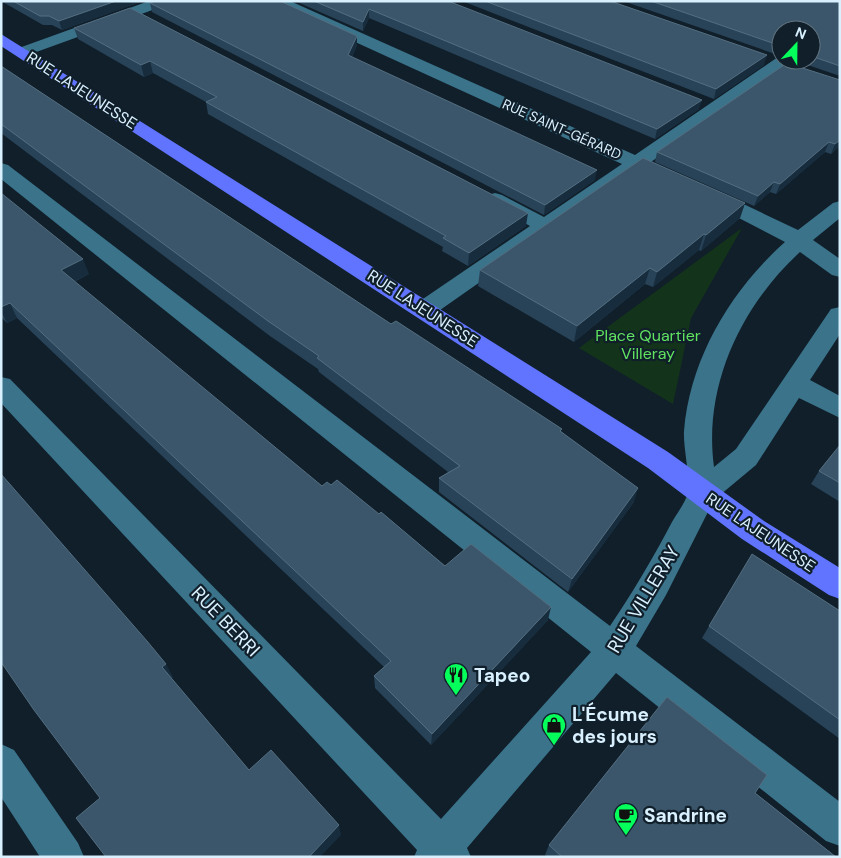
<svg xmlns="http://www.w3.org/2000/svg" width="841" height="858" viewBox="0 0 841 858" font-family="'DM Sans',sans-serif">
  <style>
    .green { fill: #13341a }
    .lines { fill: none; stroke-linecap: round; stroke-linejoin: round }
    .minor { fill: #3a738a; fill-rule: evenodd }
    .major { fill: #6074ff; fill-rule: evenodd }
    .wall { fill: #284358 }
    .shaded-wall { fill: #172d3e }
    .building { fill: #3b566a; stroke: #546e81 }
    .labels { text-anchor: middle; stroke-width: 4.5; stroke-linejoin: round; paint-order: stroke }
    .far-street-label { font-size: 14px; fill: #d9f1ff; stroke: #101f2a }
    .street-label { font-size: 16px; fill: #d9f1ff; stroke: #101f2a }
    .park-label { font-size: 16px; fill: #61e360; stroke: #101f2a }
    .near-street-label { font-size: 19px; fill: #d9f1ff; stroke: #101f2a }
    .near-poi-label { font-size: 19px; font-weight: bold; fill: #d9f1ff; stroke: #101f2a; text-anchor: start }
  </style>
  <rect width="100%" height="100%" fill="#101f2a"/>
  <path class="green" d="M742 228 691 318 673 404 579 348Z"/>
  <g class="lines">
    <path class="minor" d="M149 1H171L169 4 28 55H16L14 52 16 49Z
      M270 1H290L635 155 775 59 781 58 789 63 651 162 677 174 680 178 677 182C663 186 650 177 638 171L433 315 425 317 417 315 413 309 417 303 530 226 488 203 485 199 488 195 495 193 502 195 544 217 622 164 272 4Z
      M1 163 8 165 610 626C633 592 653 558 672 522 677 513 686 502 688 492 691 480 683 448 684 431 690 358 731 290 785 242L702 199 699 195 702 191 709 189 716 191 798 230 833 203 840 201V218L813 240 840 259V277L832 275 800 252C741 306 703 386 714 467L736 449 831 309 840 307V334L810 380 840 396V418L799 398 756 465 714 500 666 595 636 646 840 802V846L826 841 616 673 467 848 471 857H414L417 850 1 403V377L10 379 441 819 591 652 1 179Z
      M1 744 14 750 78 843 84 857H40L1 797Z"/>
    <path class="major" d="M1 34 668 452 764 521 840 568V599L829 595 742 539 648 468 1 46Z"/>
  </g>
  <path class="wall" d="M1 1H143L62 30 52 25H43Z
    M295 1H448L699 109 655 139 369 18 363 31Z
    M462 1H610L764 65 714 99Z
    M623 1H840V76L793 60H811V30H781V56Z
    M150 3 357 36V45L352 57 595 180 544 215 152 12Z
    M74 28 526 226 468 266 442 251 443 247 208 114 206 102 153 73 144 77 78 39Z
    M1 66 391 324 562 432 634 502 568 592 439 492V478L448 472 319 372 318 369 270 336 1 133Z
    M840 80V146L831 154 825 152 776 194 770 192 754 206 655 162 657 152Z
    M1 193 89 274 74 282 322 486 331 485 379 514 445 566 548 620 431 745 375 688 374 676 384 667 17 318 7 323 1 317Z
    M745 203 740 218 701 251 699 250 653 287 645 284 574 342 478 286 480 270Z
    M840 445V502L811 484 819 471Z
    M840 611V739L702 638 709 626Z
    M755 793 836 857H547L545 855 549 845Z"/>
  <path class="shaded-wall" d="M116 1H143L62 30 59 21Z
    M369 9V18L363 31V22Z
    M357 36V45L349 64 348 55Z
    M767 55 764 65 714 99 716 89Z
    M150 61 153 73 144 77 141 65Z
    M702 100 699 109 655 139 657 129Z
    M840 140V146L831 154 835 144Z
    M829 142 825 152 776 194 780 184Z
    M597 170 595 180 544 215 545 205Z
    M774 182 770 192 754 206 758 196Z
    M745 203 740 218 701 251 706 235Z
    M528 213 526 226 468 266 469 253Z
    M704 234 699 250 653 287 657 272Z
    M83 259 89 274 67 285 61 270Z
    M650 268 645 284 574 342 577 326Z
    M10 303 17 318 7 323 1 311V307Z
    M638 488 634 502 568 592 572 579Z
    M551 607 548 620 431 745 432 734Z
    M166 664 173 677 169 680 162 667Z
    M339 825 341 835 320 857H309Z"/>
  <path class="building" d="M13 1H116L59 21 49 16H40Z
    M156 1H280L357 36 348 55 597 170 545 205 150 3Z
    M314 1H448L702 100 657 129 369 9 363 22Z
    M485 1H610L767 55 716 89Z
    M651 1H840V66L811 56V30H781V46Z
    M130 8 528 213 469 253 443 238 446 236 206 102 217 97 150 61 141 65 74 28Z
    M787 63 840 80V140L835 144 829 142 780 184 774 182 758 196 657 152Z
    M1 66 391 324 396 321 562 429 560 431 638 488 572 579 439 478 460 466 317 358 319 356 268 321 1 124Z
    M643 158 745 203 706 235 704 234 657 272 650 268 577 326 480 270Z
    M1 193 83 259 61 270 322 486 327 482 331 485 337 480 379 514 381 512 445 566 471 544 551 607 432 734 374 676 391 661 10 303 1 307Z
    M840 445V483L819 471Z
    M1 474 147 641 166 664 162 667 249 770 271 750 339 825 309 857H106L76 818 100 798 34 710 1 662Z
    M752 554 840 611V720L709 626Z
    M667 697 767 775 755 793 836 857H562L549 845Z"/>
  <defs>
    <g id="restaurant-pin" transform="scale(1.25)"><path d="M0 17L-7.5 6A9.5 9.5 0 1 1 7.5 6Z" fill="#05ff5b" stroke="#101f2a"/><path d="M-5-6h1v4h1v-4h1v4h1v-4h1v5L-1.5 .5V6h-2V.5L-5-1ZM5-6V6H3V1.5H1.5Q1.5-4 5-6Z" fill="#111"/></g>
    <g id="shop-pin" transform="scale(1.25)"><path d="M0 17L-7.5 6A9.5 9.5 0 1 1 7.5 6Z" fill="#05ff5b" stroke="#101f2a"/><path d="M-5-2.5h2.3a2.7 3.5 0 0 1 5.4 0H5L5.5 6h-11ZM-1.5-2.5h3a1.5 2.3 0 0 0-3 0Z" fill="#111"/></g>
    <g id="cafe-pin" transform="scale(1.25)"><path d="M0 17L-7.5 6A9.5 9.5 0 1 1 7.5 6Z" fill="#05ff5b" stroke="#101f2a"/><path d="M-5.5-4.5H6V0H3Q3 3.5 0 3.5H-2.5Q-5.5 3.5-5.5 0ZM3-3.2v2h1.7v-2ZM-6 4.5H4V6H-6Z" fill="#111"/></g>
  </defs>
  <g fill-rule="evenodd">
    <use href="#restaurant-pin" x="456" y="675"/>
    <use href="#shop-pin" x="554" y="725"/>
    <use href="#cafe-pin" x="626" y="815"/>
  </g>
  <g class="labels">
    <g class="far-street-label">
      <text transform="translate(562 129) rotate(24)" y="5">RUE SAINT-GÉRARD</text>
    </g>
    <g class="street-label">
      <text transform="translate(82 90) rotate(33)" y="6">RUE LAJEUNESSE</text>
      <text transform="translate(423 308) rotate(33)" y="6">RUE LAJEUNESSE</text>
      <text transform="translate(761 532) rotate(34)" y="6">RUE LAJEUNESSE</text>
    </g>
    <g class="park-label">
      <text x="648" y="341">Place Quartier<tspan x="648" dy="18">Villeray</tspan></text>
    </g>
    <g class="near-street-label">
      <text transform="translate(643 599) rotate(-59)" y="7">RUE VILLERAY</text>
      <text transform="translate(226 621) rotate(46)" y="7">RUE BERRI</text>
    </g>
    <g class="near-poi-label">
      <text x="474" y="682">Tapeo</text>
      <text x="572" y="721">L'Écume<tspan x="572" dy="22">des jours</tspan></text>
      <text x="644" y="822">Sandrine</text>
    </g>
  </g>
  <rect width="841" height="858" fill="none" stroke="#d9f1ff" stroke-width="5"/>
  <g transform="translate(796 45) rotate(22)"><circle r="24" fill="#101f2a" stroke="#60737f"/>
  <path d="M0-4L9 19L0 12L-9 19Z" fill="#05ff5b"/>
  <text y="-8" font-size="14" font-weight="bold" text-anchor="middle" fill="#d9f1ff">N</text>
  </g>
</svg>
